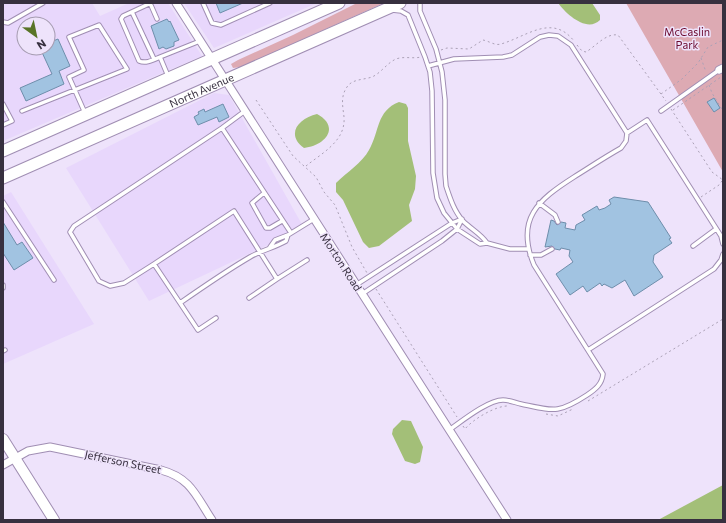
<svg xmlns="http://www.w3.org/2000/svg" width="726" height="523" viewBox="0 0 726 523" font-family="Commissioner,sans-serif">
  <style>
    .built { fill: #e8d7fc; fill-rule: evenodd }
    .green { fill: #ddaab3 }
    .water { fill: #a3bf78 }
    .building { fill: #a1c3e1; stroke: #6e8eab }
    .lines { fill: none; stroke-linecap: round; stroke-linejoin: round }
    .service-casing { stroke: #a08eb3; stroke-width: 5.5 }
    .minor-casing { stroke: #a08eb3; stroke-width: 9 }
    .secondary-casing { stroke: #a08eb3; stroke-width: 12 }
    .primary-casing { stroke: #a08eb3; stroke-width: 13 }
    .path { stroke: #aba1b6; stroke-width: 1; stroke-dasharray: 2 3; stroke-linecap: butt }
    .service { stroke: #fff; stroke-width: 3.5 }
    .minor { stroke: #fff; stroke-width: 7 }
    .secondary { stroke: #fff; stroke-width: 10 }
    .primary { stroke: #fff; stroke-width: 11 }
    .labels { text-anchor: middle; stroke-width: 3; stroke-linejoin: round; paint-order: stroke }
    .park-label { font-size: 11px; fill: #6b092e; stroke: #eee3fb }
    .street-label { font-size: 11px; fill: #37303f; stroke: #eee3fb }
  </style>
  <rect width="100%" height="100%" fill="#eee3fb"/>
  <path class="built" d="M3 3H92L100 16 129 3H168L202 56 3 141ZM24 24H48V48H24Z
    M184 3H317L214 48Z
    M214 93 229 95 304 228 149 301 66 168Z
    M11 192 94 324 3 364V196Z"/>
  <path class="green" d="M357 3H384L241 67 233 68 231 64 238 60 293 35Z
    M626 3H723V172Z"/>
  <path class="water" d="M558 3H592L600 15V20C587 33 566 14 558 3Z
    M399 102 406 104 408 108V141L416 176 415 189 409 205 412 221 379 246 369 248 363 242 343 200 336 192V183C347 172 362 163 369 150 380 131 376 111 399 102Z
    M317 114C341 127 325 146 304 148 285 134 299 118 317 114Z
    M402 420 411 421 423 447 420 462 415 464 405 461 392 434 393 429Z
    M723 485V520H658Z"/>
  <path class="building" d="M216 3H243L220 13Z
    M167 19 169 22 170 21 179 40 174 42V46L166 49 163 47 159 49 151 26Z
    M58 39 70 66 59 71 64 84 26 101 20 88 52 74 40 48H48V43Z
    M714 98 720 108 714 112 707 102Z
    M223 104 229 117 219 122 217 117 198 125 194 117 199 114 198 112 204 109 205 112Z
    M614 197 648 202 671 238 669 239 672 243 654 255 653 262 663 277 634 296 625 280 612 288 604 284 602 286 600 283 587 292 583 286 570 295 556 274 573 262 569 256 570 250 561 248 560 250 555 249 552 246 545 247 551 220 554 221 557 225 561 222 566 223 565 228 575 230 576 225 585 220 582 215 597 206 599 210 605 208 611 204 609 200Z
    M3 222 17 245 22 242 33 258 14 270 3 253Z"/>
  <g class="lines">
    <g class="service-casing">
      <path id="service" d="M150 3 157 19
        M151 3 123 16 121 19 139 61C146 64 153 60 160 57
        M203 3 212 23 221 25 270 3
        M420 3V11L436 49 442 72 445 100V174L446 186C450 198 454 211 463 221 471 229 481 234 487 243
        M392 10 401 11 408 15 425 57 430 72 432 91 433 173 437 198 444 213 457 229 480 244 487 243 510 249H528
        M132 12 154 59
        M3 22 8 23 43 3
        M428 66 454 59 503 57 512 55 540 37 549 35 558 36 571 45 627 133 626 141 621 148C605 157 590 167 574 177 538 200 515 219 534 265L603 374C602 384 596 389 587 395 558 414 554 411 521 404 516 403 509 400 503 400 488 400 462 421 449 430
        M168 76 160 57 200 41
        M3 104 12 121 3 125
        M22 111 127 69 99 25 69 37 84 70 69 77 85 113
        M661 111 719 70
        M222 128 291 233
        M627 133 647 120 721 236 723 244
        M264 193 252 203 266 228H270L282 221
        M3 202 54 280
        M539 203 555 215 558 222
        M693 246 716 229
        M270 247 275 240 288 235 314 219
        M530 255H541L552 249
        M154 264 124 283 110 286 99 281 70 232 74 226 222 128 245 111
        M3 285V288
        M356 285 452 223 462 219
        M362 294 442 241 457 229 462 219
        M249 298 277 279
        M180 303 154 264 234 211 277 279 307 260
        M216 318 198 330 180 303C203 287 226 271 250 257 262 250 274 248 286 241L288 235
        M588 350 714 269 721 260 723 254
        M3 351 5 350"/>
    </g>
    <g class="minor-casing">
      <path id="minor" d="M176 3 507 520
        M719 70 723 68
        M3 465 28 451 50 447 161 470C191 478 196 496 212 520"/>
    </g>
    <g class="secondary-casing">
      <path id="secondary" d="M3 439 54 520"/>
    </g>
    <g class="primary-casing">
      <g id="primary">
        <path d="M3 151 339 3"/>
        <path id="s1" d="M3 178 400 3"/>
      </g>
    </g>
    <path class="path" d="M577 45 582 51 586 52C596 46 606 33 618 35L666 101
      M441 50 447 48 469 49 483 40C489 41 495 46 501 44 526 37 552 13 574 41
      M701 58 706 72
      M709 85 712 93 723 111
      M661 94 682 79 698 63 708 47 723 40
      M256 100 293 156 316 177 324 192 335 205 352 247 367 273
      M671 109 712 172 723 180
      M673 110 721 77
      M306 166C322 153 346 141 344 117 343 107 340 97 347 87 352 79 363 80 372 77 381 73 387 63 396 59 404 56 413 59 421 57
      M701 197 719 185 722 181
      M376 289 457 417
      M588 401 723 319
      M546 414 558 416 573 409
      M463 426 465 429C473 419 497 405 509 406"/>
    <use href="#service" class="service"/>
    <use href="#minor" class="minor"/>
    <use href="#secondary" class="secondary"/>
    <use href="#primary" class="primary"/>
  </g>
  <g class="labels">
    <g class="park-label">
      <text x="687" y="36">McCaslin<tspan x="687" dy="13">Park</tspan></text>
    </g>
    <g class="street-label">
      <text dy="4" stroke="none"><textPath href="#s1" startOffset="217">North Avenue</textPath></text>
      <text transform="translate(341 262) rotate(57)" y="4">Morton Road</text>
      <text transform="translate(123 462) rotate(12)" y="4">Jefferson Street</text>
    </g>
  </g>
  <rect width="726" height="523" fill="none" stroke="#37303f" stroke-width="8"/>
  <g transform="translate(36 36) rotate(147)"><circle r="19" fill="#eee3fb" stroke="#a59bb0"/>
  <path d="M0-3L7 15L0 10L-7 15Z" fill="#597427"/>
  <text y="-6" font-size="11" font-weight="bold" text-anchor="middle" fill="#37303f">N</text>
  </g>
</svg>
